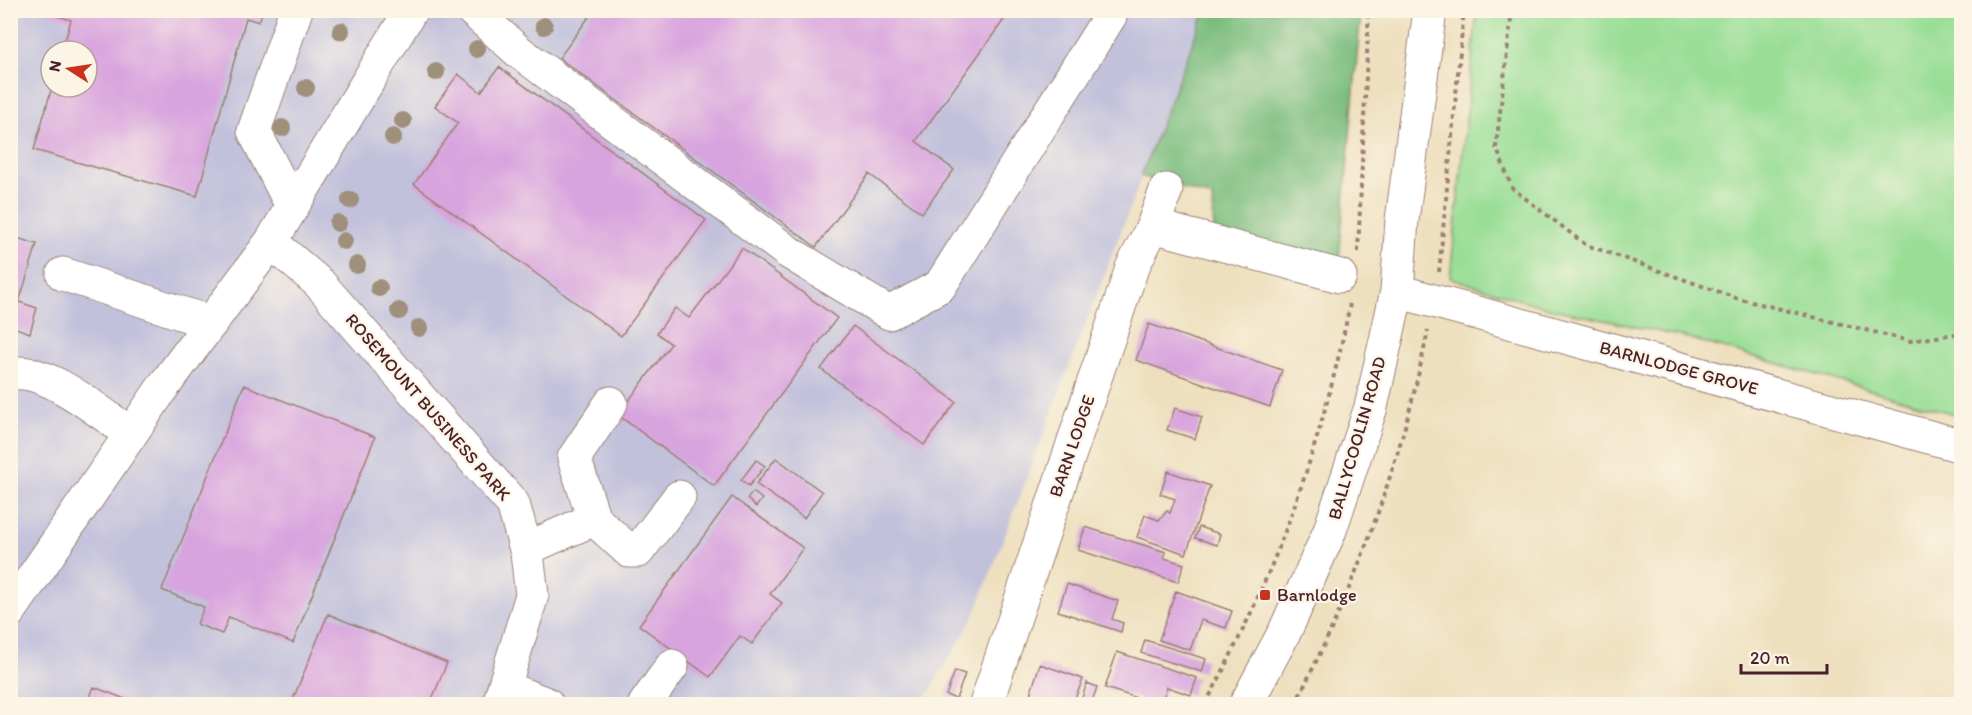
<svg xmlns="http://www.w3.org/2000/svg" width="1972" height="715" viewBox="0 0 1972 715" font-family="Itim,sans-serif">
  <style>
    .industrial { fill: #c2c1dc; fill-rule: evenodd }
    .green { fill: #9ade96; stroke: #727e60; stroke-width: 1.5 }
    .forest { fill: #7bbd7f; stroke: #626e55; stroke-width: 1.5 }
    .building { fill: #d8a4de }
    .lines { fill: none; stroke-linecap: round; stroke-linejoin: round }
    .minor-casing { stroke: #9c8075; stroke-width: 35 }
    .path { stroke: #9c8075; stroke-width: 4; stroke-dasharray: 4.5 4.5; stroke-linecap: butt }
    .minor { stroke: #fff; stroke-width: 33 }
    .tree { fill: #9f907c }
    .poi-dot { fill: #c8321e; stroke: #fcf5e5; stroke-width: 2 }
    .labels { text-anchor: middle; stroke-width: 4.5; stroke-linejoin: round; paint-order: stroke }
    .street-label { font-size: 18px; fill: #4a1f2b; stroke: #fcf5e5 }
    .poi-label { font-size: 18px; fill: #4a1f2b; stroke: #fcf5e5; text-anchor: start }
  </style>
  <rect width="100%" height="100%" fill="#fcf5e5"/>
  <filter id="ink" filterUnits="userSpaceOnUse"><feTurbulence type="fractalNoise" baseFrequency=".0167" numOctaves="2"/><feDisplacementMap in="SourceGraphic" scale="12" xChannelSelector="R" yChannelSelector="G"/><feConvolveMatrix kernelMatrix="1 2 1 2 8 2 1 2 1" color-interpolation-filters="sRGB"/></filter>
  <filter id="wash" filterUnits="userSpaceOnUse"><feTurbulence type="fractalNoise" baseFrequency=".008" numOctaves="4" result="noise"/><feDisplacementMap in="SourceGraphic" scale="24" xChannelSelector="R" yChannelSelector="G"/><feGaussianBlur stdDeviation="1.35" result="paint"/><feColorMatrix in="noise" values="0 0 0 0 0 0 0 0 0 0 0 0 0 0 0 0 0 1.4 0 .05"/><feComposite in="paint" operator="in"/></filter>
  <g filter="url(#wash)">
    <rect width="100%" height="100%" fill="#eee0bf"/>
    <path class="industrial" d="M10 11H1205L973 619 922 704H11ZM51 51H87V87H51Z"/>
    <path class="green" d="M1477 11H1961V416L1688 338 1548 308 1450 278Z"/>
    <path class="forest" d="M1205 11H1361L1339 260 1214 231 1212 197 1141 176Z"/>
    <g id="blocks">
      <path class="building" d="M38 10H263L259 22 246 18 197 196 34 150 52 87H87V51H62L71 20Z
        M594 10H1011L916 141 954 170 922 213 869 174 816 247 559 58Z
        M499 67 706 220 621 336 414 184 458 123 435 106 458 74 481 92Z
        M10 236 37 244 19 302 37 308 30 333 10 326Z
        M742 248 837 318 714 486 618 415 671 344 657 333 675 308 689 318Z
        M1149 324 1282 370 1270 407 1136 360Z
        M853 326 956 402 924 445 821 369Z
        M244 385 375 437 293 643 229 617 222 634 197 624 204 607 162 590Z
        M1175 408 1202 417 1195 439 1167 430Z
        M776 458 822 492 804 518 756 484Z
        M756 460 765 466 749 486 741 480Z
        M1168 471 1210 486 1186 554 1137 537 1145 515 1159 520 1167 511 1170 513 1175 499 1160 494Z
        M753 492 762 499 756 507 747 499Z
        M732 497 803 548 770 594 782 603 752 644 740 636 710 677 639 625Z
        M1085 527 1166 552 1164 558 1184 564 1178 582 1078 550Z
        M1199 527 1220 534 1217 545 1195 538Z
        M1067 584 1118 601 1112 619 1123 623 1121 632 1058 611Z
        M1176 591 1232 611 1226 628 1201 620 1190 650 1159 640Z
        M328 614 447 663 430 704H291Z
        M1145 640 1206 659 1202 672 1141 653Z
        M1117 652 1197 678 1191 695 1167 687 1161 704H1156L1105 688Z
        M1040 664 1083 679 1074 701 1079 702 1078 704H1027Z
        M955 671 965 674 956 699 946 695Z
        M1087 683 1097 687 1091 704H1080Z
        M94 687 138 704H87Z"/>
    </g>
  </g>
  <g filter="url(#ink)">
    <use href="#blocks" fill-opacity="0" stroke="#9c8075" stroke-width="1.5"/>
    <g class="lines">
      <g class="minor-casing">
        <path id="minor" d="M472 10 518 51 788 252 889 313 940 286 1110 16
          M292 206 254 131 296 10
          M1153 226 1340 276
          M271 242 319 283 513 504 527 553 532 595 499 704
          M63 274 211 323
          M1397 291 1962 446
          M10 374C44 365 103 415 131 434
          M594 519 629 551H638L679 497
          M526 549 594 519 574 458 611 403
          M10 611 163 387 271 242 411 10
          M506 688 547 704
          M645 704 672 666
          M986 704 1132 268 1153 226 1166 190
          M1246 704 1285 631 1329 533 1371 407 1397 291 1402 220 1430 10"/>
      </g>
      <path class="path" d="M1512 10 1496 147 1512 188 1586 245 1736 298 1910 341 1962 333
        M1358 252 1369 10
        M1439 272 1464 10
        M1205 704C1221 677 1234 648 1248 619 1295 518 1328 414 1350 304
        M1295 704C1356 586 1402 461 1428 330"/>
      <use href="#minor" class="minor"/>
    </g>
    <g class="tree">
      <circle cx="544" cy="26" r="9"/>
      <circle cx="341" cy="31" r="9"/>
      <circle cx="477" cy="49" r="9"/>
      <circle cx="436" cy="72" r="9"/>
      <circle cx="306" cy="88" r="9"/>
      <circle cx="403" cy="121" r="9"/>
      <circle cx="282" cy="128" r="9"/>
      <circle cx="393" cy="137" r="9"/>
      <circle cx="350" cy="200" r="9"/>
      <circle cx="338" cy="223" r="9"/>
      <circle cx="344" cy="241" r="9"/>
      <circle cx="357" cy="265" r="9"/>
      <circle cx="379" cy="288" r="9"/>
      <circle cx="399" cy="311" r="9"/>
      <circle cx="419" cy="328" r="9"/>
    </g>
  </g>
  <rect class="poi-dot" x="1259" y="589" width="12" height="12" rx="3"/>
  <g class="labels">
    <g class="street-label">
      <text transform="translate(1679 368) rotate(15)" y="6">BARNLODGE GROVE</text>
      <text transform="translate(428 407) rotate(49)" y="6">ROSEMOUNT BUSINESS PARK</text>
      <text transform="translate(1357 438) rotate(-74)" y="6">BALLYCOOLIN ROAD</text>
      <text transform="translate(1072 446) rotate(-71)" y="6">BARN LODGE</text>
    </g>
    <g class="poi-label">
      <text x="1277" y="601">Barnlodge</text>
    </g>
  </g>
  <rect width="1972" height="715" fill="none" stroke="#fcf5e5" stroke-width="36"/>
  <g transform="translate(69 69) rotate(282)"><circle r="28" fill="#fcf5e5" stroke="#b59f9b" stroke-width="1.5"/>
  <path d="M0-4.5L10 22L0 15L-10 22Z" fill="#c8321e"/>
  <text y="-9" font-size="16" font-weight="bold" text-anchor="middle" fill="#4a1f2b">N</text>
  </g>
  <path d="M1741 664v9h86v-9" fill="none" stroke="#4a1f2b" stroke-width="3"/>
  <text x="1750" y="664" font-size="18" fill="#4a1f2b" stroke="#fcf5e5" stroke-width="4.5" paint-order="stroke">20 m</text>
</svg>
